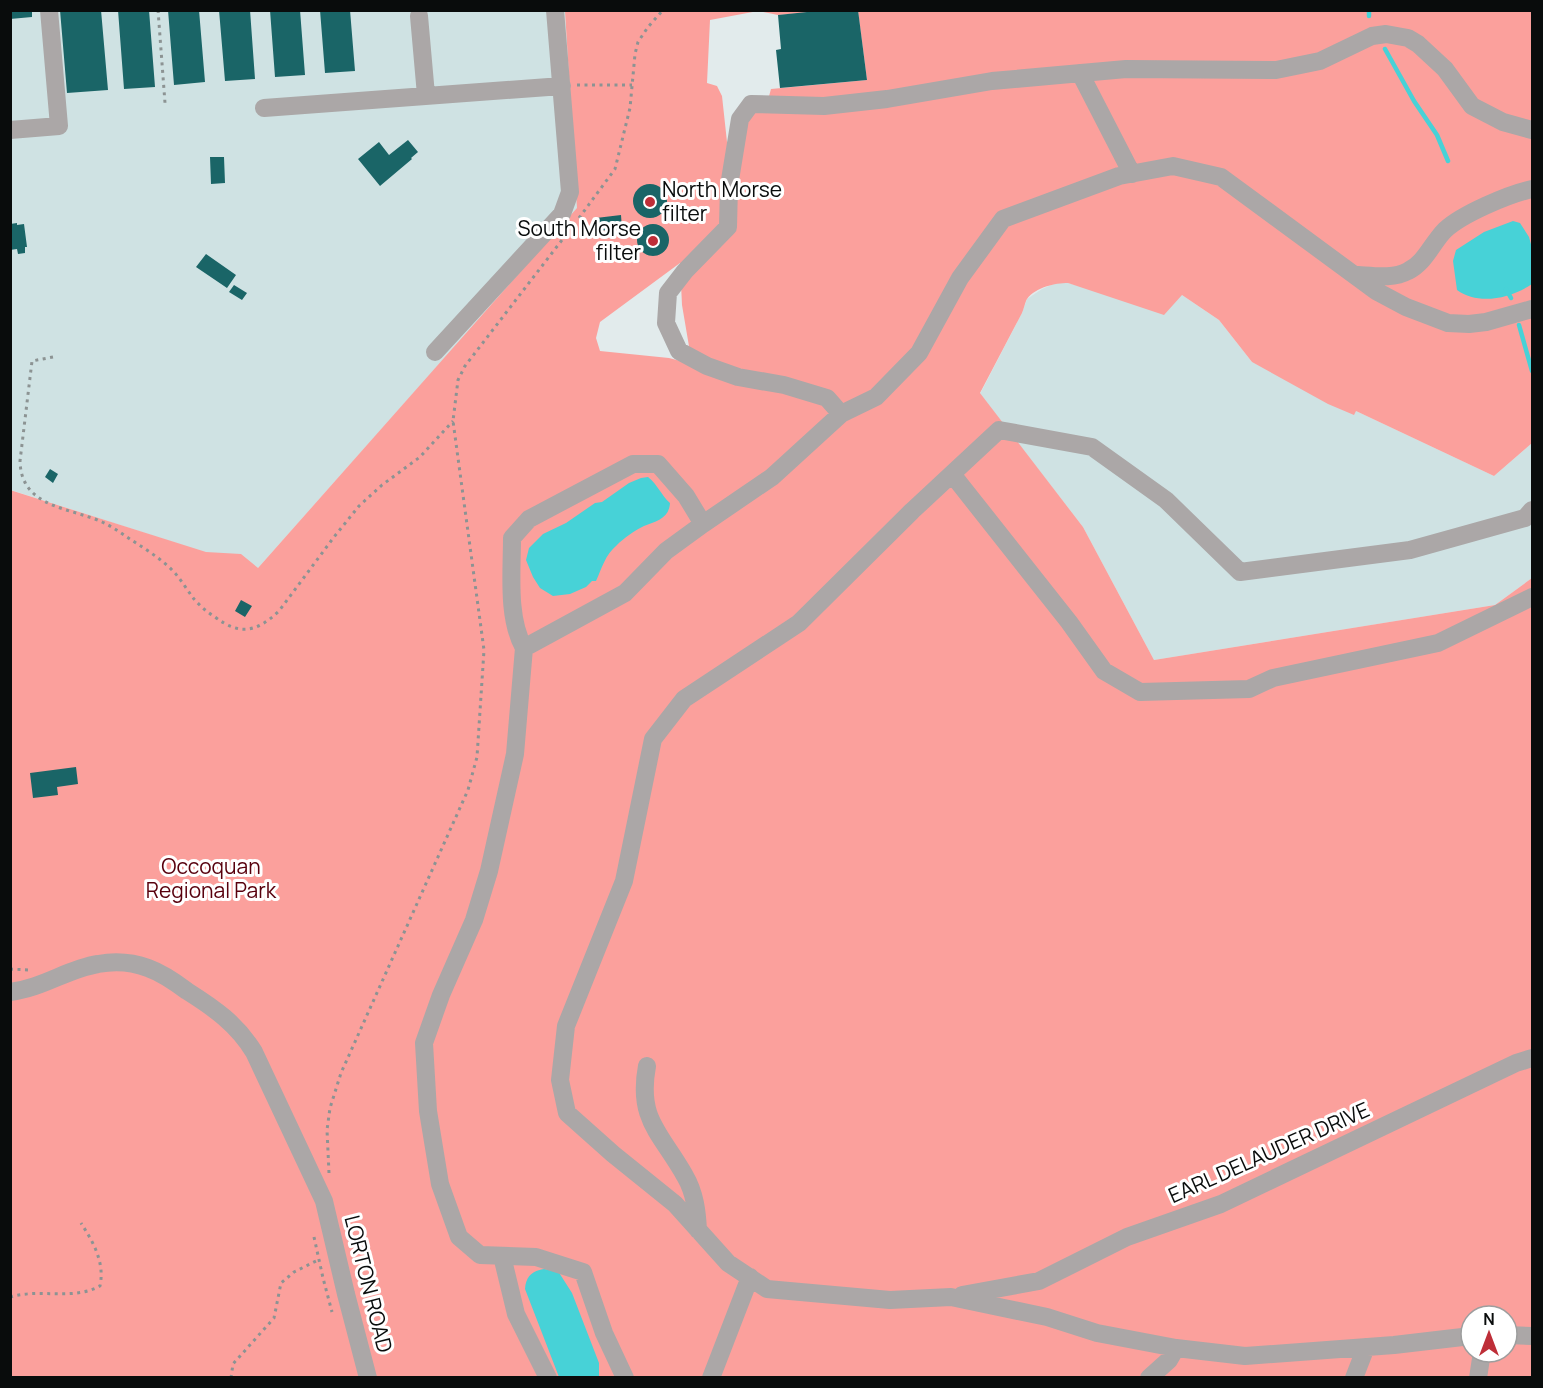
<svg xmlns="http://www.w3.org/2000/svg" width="1543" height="1388" viewBox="0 0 1543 1388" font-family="Manrope,sans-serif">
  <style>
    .built { fill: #cfe2e3 }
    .green { fill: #fba09c; fill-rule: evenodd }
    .water { fill: #47d2d7 }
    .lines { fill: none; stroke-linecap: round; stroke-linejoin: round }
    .stream { stroke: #47d2d7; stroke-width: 4.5 }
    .building { fill: #1a6567 }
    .path { stroke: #8c9393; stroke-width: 3; stroke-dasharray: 3 4.5; stroke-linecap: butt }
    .minor { stroke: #aba7a7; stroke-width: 18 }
    .poi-dot { fill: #be2e38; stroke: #fff; stroke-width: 2 }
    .labels { text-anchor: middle; stroke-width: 6; stroke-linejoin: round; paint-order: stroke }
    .poi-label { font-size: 21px; fill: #090c0c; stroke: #fff; text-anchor: start }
    .park-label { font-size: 21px; fill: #58000d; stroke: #fff }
    .street-label { font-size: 21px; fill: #090c0c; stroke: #fff }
  </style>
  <rect width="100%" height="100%" fill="#e2ebec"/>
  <path class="built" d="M11 11H565L578 208 257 569 11 490Z
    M1056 283H1068L1100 292 1182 295 1219 320 1252 362 1494 476 1532 443V578L1495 605 1154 660 1083 527 980 394 1022 313 1027 299 1042 289Z"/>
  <path class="green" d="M565 11H826L778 15 758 11 710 20 707 83 717 86 722 96 727 142 741 141 751 111H765L771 89 867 80 858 11H1532V443L1494 476 1356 411 1354 415 1328 404 1252 362 1219 320 1182 295 1164 315 1068 283C1055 283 1036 287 1027 299 1025 302 1024 309 1022 313L980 393 1083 527 1154 660 1495 605 1532 578V1377H11L10 490 206 552 241 554 258 568 577 208ZM680 263 682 305 692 364 669 358 600 351 596 338 600 322ZM1471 1316H1507V1352H1471Z"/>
  <path class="water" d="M1513 221 1520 223 1529 237 1532 248V284C1511 298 1479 306 1457 290L1453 261 1456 250 1484 232Z
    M648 477C658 485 661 495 670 503 669 519 656 521 644 526 635 530 624 538 617 545 605 555 602 568 596 581H592L586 587 570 594 553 596 540 588 533 577 526 560 529 548 543 534 566 523 595 503 602 502 629 483 641 478Z
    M544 1269 558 1271 572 1293 599 1363V1377H559L525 1289C526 1276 532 1271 544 1269Z"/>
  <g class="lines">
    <path class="stream" d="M1369 10V16
      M1385 49 1414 101 1437 135 1448 161
      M1506 289 1511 298
      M1519 325 1532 371"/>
  </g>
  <path class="building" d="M10 10H32V17L10 19Z
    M60 10H101L108 90 67 93Z
    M118 10H149L155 87 124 89Z
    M168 10H199L205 82 174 85Z
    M219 10H250L255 79 225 81Z
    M270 10H300L305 75 275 77Z
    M320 10H350L355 71 325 73Z
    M826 10H858L867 80 780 88 776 50 781 49 778 15Z
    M408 140 418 152 411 158 412 159 380 186 358 159 379 142 389 155Z
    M210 157H224L225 183 211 184Z
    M633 201a17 17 0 1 1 34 0a17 17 0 1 1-34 0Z
    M621 215 622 229 598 231 596 218Z
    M17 223V225L24 224 27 247H25V253L18 254 17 249 10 250V224Z
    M637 240a16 16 0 1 1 32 0a16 16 0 1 1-32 0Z
    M206 254 236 275 227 288 196 267Z
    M234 285 247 293 242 300 229 292Z
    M50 469 58 474 53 483 45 477Z
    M241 600 252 606 245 617 235 611Z
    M76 767 78 784 57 787 58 795 33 798 30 773Z"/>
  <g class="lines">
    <path class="path" d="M158 10 165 103
      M577 85H632
      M579 218 615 169 630 108 635 54 638 42 648 27 663 10
      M53 357 32 361 20 461C21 503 60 507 92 518 104 522 114 528 124 535 140 546 158 556 172 570 181 579 187 590 194 599 200 606 207 612 215 617 240 636 257 632 279 611L334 537 359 506 382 485 420 457 453 421
      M10 969 30 970
      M329 1173 327 1130 330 1108 341 1073 468 790 477 757 484 650 453 421 458 380 465 366 562 240
      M314 1237 323 1278 332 1312
      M10 1297C40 1288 72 1301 100 1286 105 1262 93 1242 81 1223
      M231 1378 233 1364 274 1318 281 1283 294 1272 318 1260"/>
    <path class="minor" d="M419 16 426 95
      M1080 73 1132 174
      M264 108 562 86
      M10 130 59 126 49 10
      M1532 130 1503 122 1472 106 1445 69 1418 44 1408 38 1386 34 1372 36 1320 61 1276 70 1126 69 992 81 887 99 824 106 751 104 740 119 729 186 728 227 685 271 668 293 666 323 679 351 707 366 738 377 784 385 827 398 841 414 876 397 919 353 960 278 1003 219 1119 176 1173 166 1221 177 1376 291 1406 307 1448 323 1469 324 1486 322 1532 309
      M1358 275C1374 276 1394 279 1408 271 1425 263 1432 243 1445 230 1462 214 1509 194 1532 189
      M435 352 562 214 570 192 555 10
      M952 474 1069 622 1104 671 1140 692 1249 689 1273 678 1438 643 1532 597
      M703 524 666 551 625 593 524 648C507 618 512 572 512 538L529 519 633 464H658L686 496 703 524 772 477 841 414
      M524 648 515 754 489 871 474 920 441 995 424 1043 428 1111 440 1184 459 1237 480 1255 536 1257 583 1272 604 1333 625 1378
      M10 992C43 988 67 969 98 964 114 961 132 962 148 968 162 973 175 982 187 991 214 1008 237 1024 254 1052L324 1201 346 1294 368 1378
      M647 1066C637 1120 661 1133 685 1176 695 1193 697 1212 698 1230
      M502 1256 516 1314 548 1378
      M962 1295 1039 1281 1127 1237 1221 1204 1516 1063 1532 1058
      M1507 1335 1532 1336
      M1471 1336 1394 1345 1245 1356 1176 1348 1097 1333 1047 1317 951 1297 890 1300 767 1289 728 1263 675 1204 613 1154 567 1113 560 1080 566 1026 624 881 653 739 684 699 799 623 912 511 999 430 1092 447 1166 500 1240 572 1410 550 1525 518 1532 510
      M711 1378 750 1277
      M1149 1378 1169 1360 1176 1348
      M1354 1378 1366 1347
      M1478 1378 1482 1352"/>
  </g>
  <g class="poi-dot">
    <circle cx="650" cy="202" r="6"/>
    <circle cx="653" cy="241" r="6"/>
  </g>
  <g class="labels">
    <g class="poi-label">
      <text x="662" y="197">North Morse<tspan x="662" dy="24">filter</tspan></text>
      <text x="641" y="236" text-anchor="end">South Morse<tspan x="641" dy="24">filter</tspan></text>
    </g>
    <g class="park-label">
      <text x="211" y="874">Occoquan<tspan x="211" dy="24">Regional Park</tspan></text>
    </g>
    <g class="street-label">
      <text transform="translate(1269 1153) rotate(-24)" y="7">EARL DELAUDER DRIVE</text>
      <text transform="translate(368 1284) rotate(76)" y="7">LORTON ROAD</text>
    </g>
  </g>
  <rect width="1543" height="1388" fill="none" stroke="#090c0c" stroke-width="24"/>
  <g transform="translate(1489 1334)"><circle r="28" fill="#ffffff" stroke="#9d9e9e" stroke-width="1.5"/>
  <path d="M0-4.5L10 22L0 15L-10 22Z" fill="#be2e38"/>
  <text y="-9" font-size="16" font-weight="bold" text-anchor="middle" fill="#090c0c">N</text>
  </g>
</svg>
